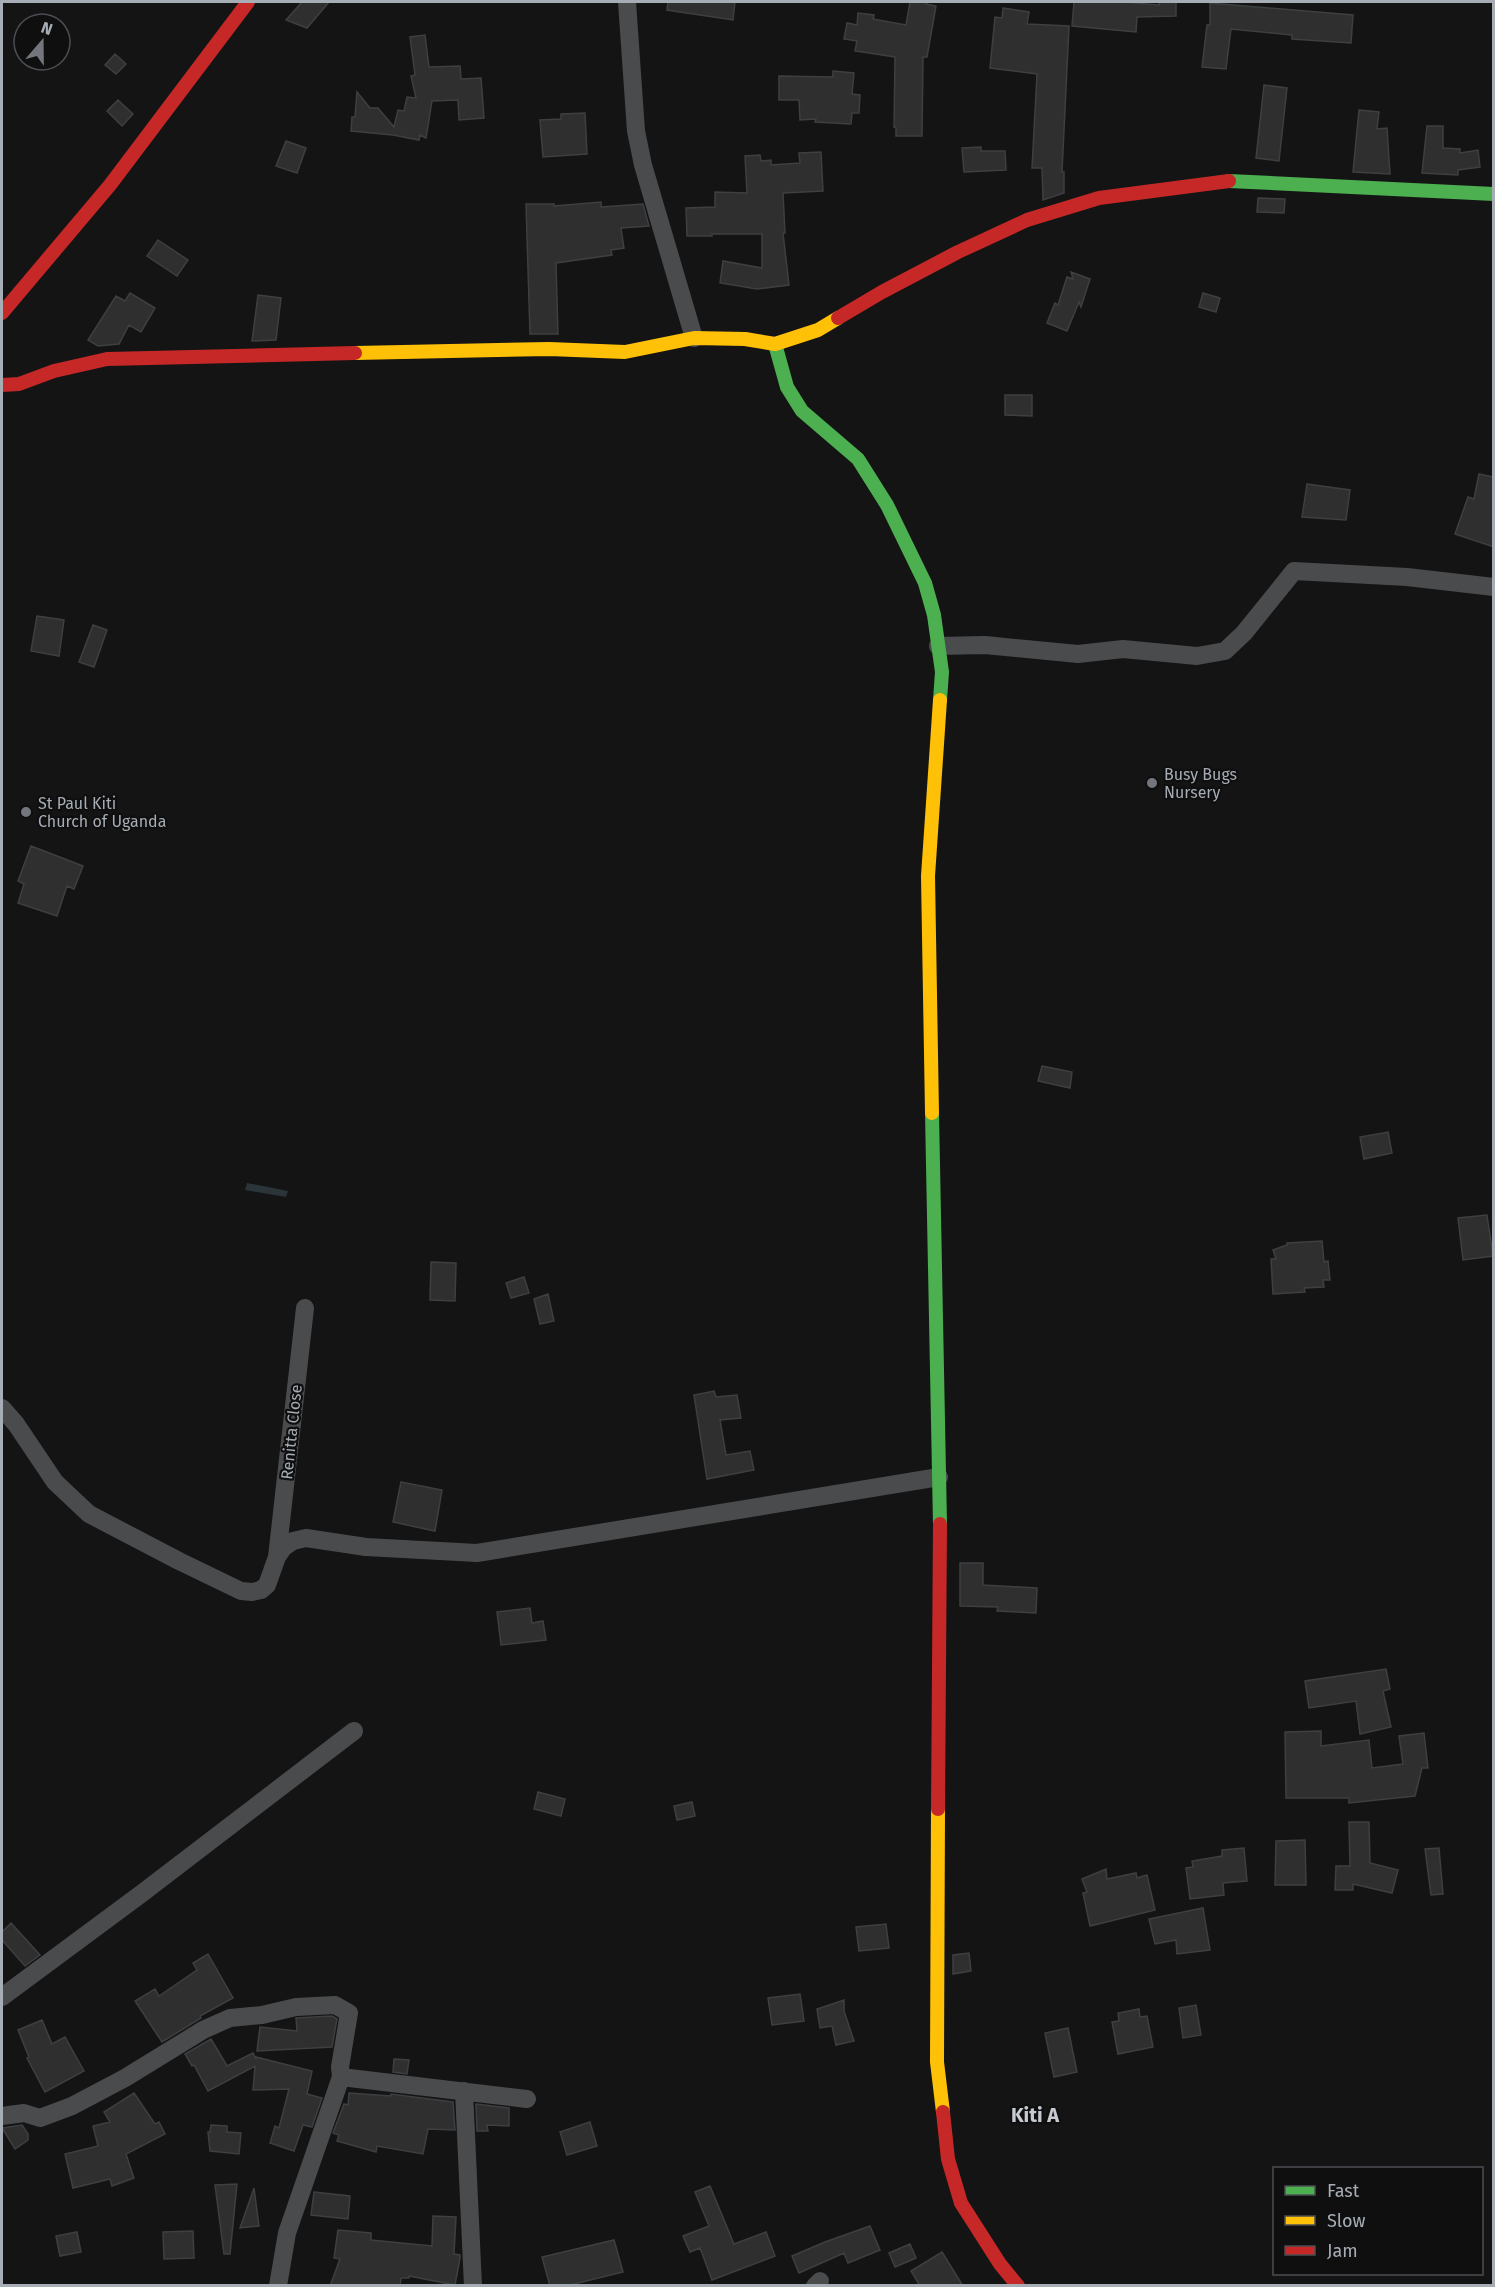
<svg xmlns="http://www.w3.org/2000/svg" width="1495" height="2287" viewBox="0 0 1495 2287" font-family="'Fira Sans',sans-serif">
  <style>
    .water { fill: #2b3539 }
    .building { fill: #2f2f30; stroke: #3d3f41; stroke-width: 1.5 }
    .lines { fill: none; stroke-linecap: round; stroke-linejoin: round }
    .street { stroke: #494b4d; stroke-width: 18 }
    .fast { stroke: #4caf50; stroke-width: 14 }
    .slow { stroke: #ffc107; stroke-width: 14 }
    .jam { stroke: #c62828; stroke-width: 14 }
    .poi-dot { fill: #73777d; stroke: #0f0f10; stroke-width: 2 }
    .labels { text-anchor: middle; stroke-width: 4.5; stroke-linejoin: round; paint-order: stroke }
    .poi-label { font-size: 16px; fill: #a6adb5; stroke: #0f0f10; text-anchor: start }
    .street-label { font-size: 16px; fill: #a6adb5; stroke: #0f0f10 }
    .quarter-label { font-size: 20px; font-weight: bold; fill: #c6cbd1; stroke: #0f0f10 }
  </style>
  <rect width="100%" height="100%" fill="#141415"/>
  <path class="water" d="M247 1183 288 1191 286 1197 245 1190Z"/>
  <path class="building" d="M302 2H329L307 28 286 20Z
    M668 2H735L733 20 667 10Z
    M910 2H927L926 4 936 6 927 57H923L922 136H896V128L894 127 895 57 855 51 857 41 844 39 847 23 857 25 858 13 874 15 873 19 906 25Z
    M1074 2H1122L1159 5V2H1176V16L1137 17 1136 32 1072 26Z
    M1210 3 1353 15 1351 43 1292 39V35L1231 29 1226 69 1202 67 1207 25H1210Z
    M1003 8 1029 12 1027 24 1069 26 1062 172H1064V193L1043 200 1042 168H1032L1037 74 990 68 995 17 1002 18Z
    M425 35 429 67 460 66 461 79 481 78 484 118 459 120 458 100 432 101 426 138 420 135 419 140 393 135 351 131 352 117H355L357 92 370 108H378L394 127 398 110 404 111 407 97 416 98 411 76 415 75 410 37Z
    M115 54 126 64 116 74 105 65Z
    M833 71 854 73 852 94 860 95 859 113H852L851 124 815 122 816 119 800 120 799 100H779V76L833 77Z
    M1264 85 1287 88 1279 161 1256 158Z
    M118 100 133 114 122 126 107 111Z
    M1359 110 1379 112 1377 129 1387 128 1390 174 1353 172Z
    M585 113 587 154 543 157 540 120 561 119V114Z
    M1427 126H1443V148L1460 149V153L1478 150 1480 167 1458 170V175L1422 173Z
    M286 141 306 148 297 173 276 166Z
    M981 147V151H1005L1006 170 964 172 962 148Z
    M821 152 823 191 783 193 785 233H783L789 285 757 289 720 283 723 261 762 268V234H712V236H687L686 208 715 207V192L747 193 745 156 760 155 761 161 771 160V165L800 163 799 153Z
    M1258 198 1285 199 1284 213 1257 212Z
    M601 202V207L643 204 649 226 621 228 624 248 611 250 612 255 556 263 558 334H530L526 204H554V206Z
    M158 240 188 260 177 276 147 256Z
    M1071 272 1090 279 1081 307 1079 302 1067 331 1047 323 1055 303 1058 305 1067 277 1073 279Z
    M130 293 155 308 141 332 129 325 119 344 98 346 88 340 116 296 125 301Z
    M1203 293 1220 298 1216 312 1199 307Z
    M258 295 281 298 276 340 252 341Z
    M1005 395H1032V416L1005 415Z
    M1479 474 1494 477V547L1455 534 1468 497 1474 499Z
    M1307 484 1350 490 1346 520 1302 517Z
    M37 616 64 620 59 656 31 651Z
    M93 625 107 630 94 667 79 662Z
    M31 846 83 866 74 889 67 886 57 916 18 903 24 884 18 881Z
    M1042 1066 1072 1072 1070 1088 1038 1081Z
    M1388 1132 1392 1153 1364 1159 1360 1137Z
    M1487 1215 1493 1256 1463 1260 1458 1218Z
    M1322 1241 1324 1262 1328 1261 1330 1280H1323L1324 1287 1304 1288 1305 1292 1273 1294 1271 1259H1276L1273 1250 1287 1245V1243Z
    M431 1262 456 1263 455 1301 430 1300Z
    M524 1277 529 1293 511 1298 506 1283Z
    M548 1294 554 1321 540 1324 534 1299Z
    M714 1391 716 1397 737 1395 741 1418 720 1420 726 1455 750 1451 754 1470 707 1479 694 1395Z
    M401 1482 442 1490 435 1531 393 1522Z
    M960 1563H983V1585L1037 1588 1036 1613 997 1611 998 1607 960 1606Z
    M530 1608 532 1623 543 1621 546 1640 501 1645 497 1612Z
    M1386 1669 1390 1689 1383 1691 1391 1727 1360 1734 1356 1701 1309 1708 1305 1681Z
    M1321 1731V1746L1369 1740 1372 1768 1403 1764 1399 1736 1424 1733 1428 1768H1422L1415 1796 1349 1803V1798H1286L1285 1732Z
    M538 1792 565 1799 561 1816 534 1809Z
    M692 1802 695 1816 677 1820 674 1806Z
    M1349 1822H1369L1370 1863 1398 1870 1392 1893 1353 1884V1890H1335L1336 1866H1350Z
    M1305 1840 1306 1885H1275L1276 1841Z
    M1244 1848 1247 1881 1223 1883 1224 1895 1190 1899 1186 1868 1193 1867 1192 1861 1222 1856V1850Z
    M1439 1848 1443 1894 1431 1895 1425 1849Z
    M1106 1869 1107 1879 1136 1873 1137 1878 1147 1875 1155 1910 1090 1926 1083 1893 1087 1892 1082 1879Z
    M1203 1908 1210 1950 1177 1954 1176 1940 1155 1944 1149 1919Z
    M11 1923 40 1955 25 1966 2 1940V1932Z
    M886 1924 889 1948 859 1951 856 1927Z
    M969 1953 971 1971 953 1974V1955Z
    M208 1954 233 1998 200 2016 201 2018 162 2042 135 2001 155 1989 159 1996 197 1970 193 1963Z
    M800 1994 804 2021 772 2025 768 1998Z
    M844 2000V2011L854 2041 836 2045 832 2026 820 2028 817 2009Z
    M1196 2005 1201 2035 1183 2038 1179 2008Z
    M1139 2009 1140 2017 1147 2016 1153 2047 1118 2054 1112 2022 1119 2021 1118 2013Z
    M332 2016 337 2019 332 2047 257 2051 260 2027 297 2031 296 2018Z
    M42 2020 52 2044 65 2037 84 2071 45 2092 27 2058 29 2057 18 2030Z
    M1068 2028 1077 2072 1054 2077 1045 2033Z
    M211 2039 227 2066 253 2053 256 2059V2057L312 2071 307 2094 322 2098 312 2127 303 2125 294 2151 270 2143 275 2126 279 2128 289 2089 253 2090 255 2066 208 2091 194 2065 192 2066 185 2054Z
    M394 2059 409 2060 407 2074 393 2072Z
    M134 2093 155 2124 159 2122 165 2134 126 2154 134 2178 112 2186 110 2179 73 2188 65 2154 98 2146 93 2126 110 2122 104 2112Z
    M349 2093 391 2096V2094L453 2102 455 2130 428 2129 423 2154 377 2146 376 2152 337 2141 339 2135 333 2133 344 2104 348 2105Z
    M476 2104 509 2108V2126L487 2125 488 2131H477Z
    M590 2122 597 2146 567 2155 560 2132Z
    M22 2125 28 2134V2140L15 2149 2 2128Z
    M211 2125 227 2126V2132L241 2133 239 2154 210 2151 208 2132H210Z
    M237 2184 230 2254H224L215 2185Z
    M710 2186 734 2244 766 2232 775 2256 712 2280 700 2248 690 2252 683 2236 709 2226 695 2192Z
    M254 2188 259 2226 240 2228Z
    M314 2192 350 2196 348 2219 311 2215Z
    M433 2216 456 2217 454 2254 460 2255V2258L455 2285 409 2276V2278H401L400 2286H330L340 2259 334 2258 338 2230 371 2233V2240L432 2246Z
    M870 2226 880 2250 848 2263 844 2253 799 2273 792 2256 825 2242Z
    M193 2231 194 2258 164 2259 163 2232Z
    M77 2232 81 2252 60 2256 56 2236Z
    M614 2240 623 2272 566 2286H550L542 2257Z
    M910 2244 916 2258 895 2267 889 2253Z
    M942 2252 963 2286H920L911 2271Z"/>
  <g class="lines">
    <path class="street" d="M627 2 636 131 643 165 694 338
      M938 646 985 645 1078 654 1123 649 1197 656 1225 651 1244 633 1294 571 1407 577 1494 587
      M2 1408 16 1424 55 1482 89 1514 179 1561 241 1591 252 1592 261 1590 267 1585 277 1557 283 1548 293 1541 306 1538 366 1547 477 1553 939 1477
      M277 1557 305 1308
      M2 1997 141 1894 354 1731
      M341 2077 527 2099
      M464 2091 473 2286
      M2 2116 24 2113 40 2118 72 2106 125 2078 203 2030 230 2018 262 2015 296 2007 335 2005 349 2013 340 2067 341 2077 287 2233 278 2286
      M815 2286 820 2281"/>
    <path class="fast" d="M1229 181 1494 194
      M775 344 787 387 802 411 858 459 887 505 925 583 934 615 942 672 940 700
      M932 1113 940 1524"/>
    <path class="slow" d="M355 353 549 349 625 352 694 338 745 339 775 344 818 330 838 318
      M932 1113 928 876 940 700
      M938 1809 937 2062 943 2112"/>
    <path class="jam" d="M2 313 110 185 248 2
      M838 318 882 292 958 252 1027 220 1099 198 1229 181
      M2 385 19 384 54 371 107 359 355 353
      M938 1809 940 1524
      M943 2112 948 2159 961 2203 1000 2264 1018 2286"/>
  </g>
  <g class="poi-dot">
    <circle cx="1152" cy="783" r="6"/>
    <circle cx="26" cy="812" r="6"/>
  </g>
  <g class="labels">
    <g class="poi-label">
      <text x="1164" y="780">Busy Bugs<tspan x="1164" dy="18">Nursery</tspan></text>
      <text x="38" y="809">St Paul Kiti<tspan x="38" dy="18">Church of Uganda</tspan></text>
    </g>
    <g class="street-label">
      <text transform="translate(291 1432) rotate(-84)" y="6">Renitta Close</text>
    </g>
    <g class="quarter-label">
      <text x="1035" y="2122">Kiti A</text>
    </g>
  </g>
  <rect width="1495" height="2287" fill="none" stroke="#a6adb5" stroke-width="6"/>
  <rect x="1273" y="2167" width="210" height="108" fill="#0f0f10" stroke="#4b4e52" stroke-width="1.5"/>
  <rect x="1285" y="2186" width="30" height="9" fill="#4caf50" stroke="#4b4e52" stroke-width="1.5"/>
  <text x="1327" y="2197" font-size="18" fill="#a6adb5">Fast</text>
  <rect x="1285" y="2216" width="30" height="9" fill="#ffc107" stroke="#4b4e52" stroke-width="1.5"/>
  <text x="1327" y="2227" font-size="18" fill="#a6adb5">Slow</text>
  <rect x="1285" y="2246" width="30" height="9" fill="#c62828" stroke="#4b4e52" stroke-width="1.5"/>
  <text x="1327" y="2257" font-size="18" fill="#a6adb5">Jam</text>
  <g transform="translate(42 42) rotate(20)"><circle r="28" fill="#0f0f10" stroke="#4b4e52" stroke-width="1.5"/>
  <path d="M0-4.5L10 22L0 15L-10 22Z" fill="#73777d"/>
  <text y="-9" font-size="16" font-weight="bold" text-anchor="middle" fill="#a6adb5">N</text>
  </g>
</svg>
